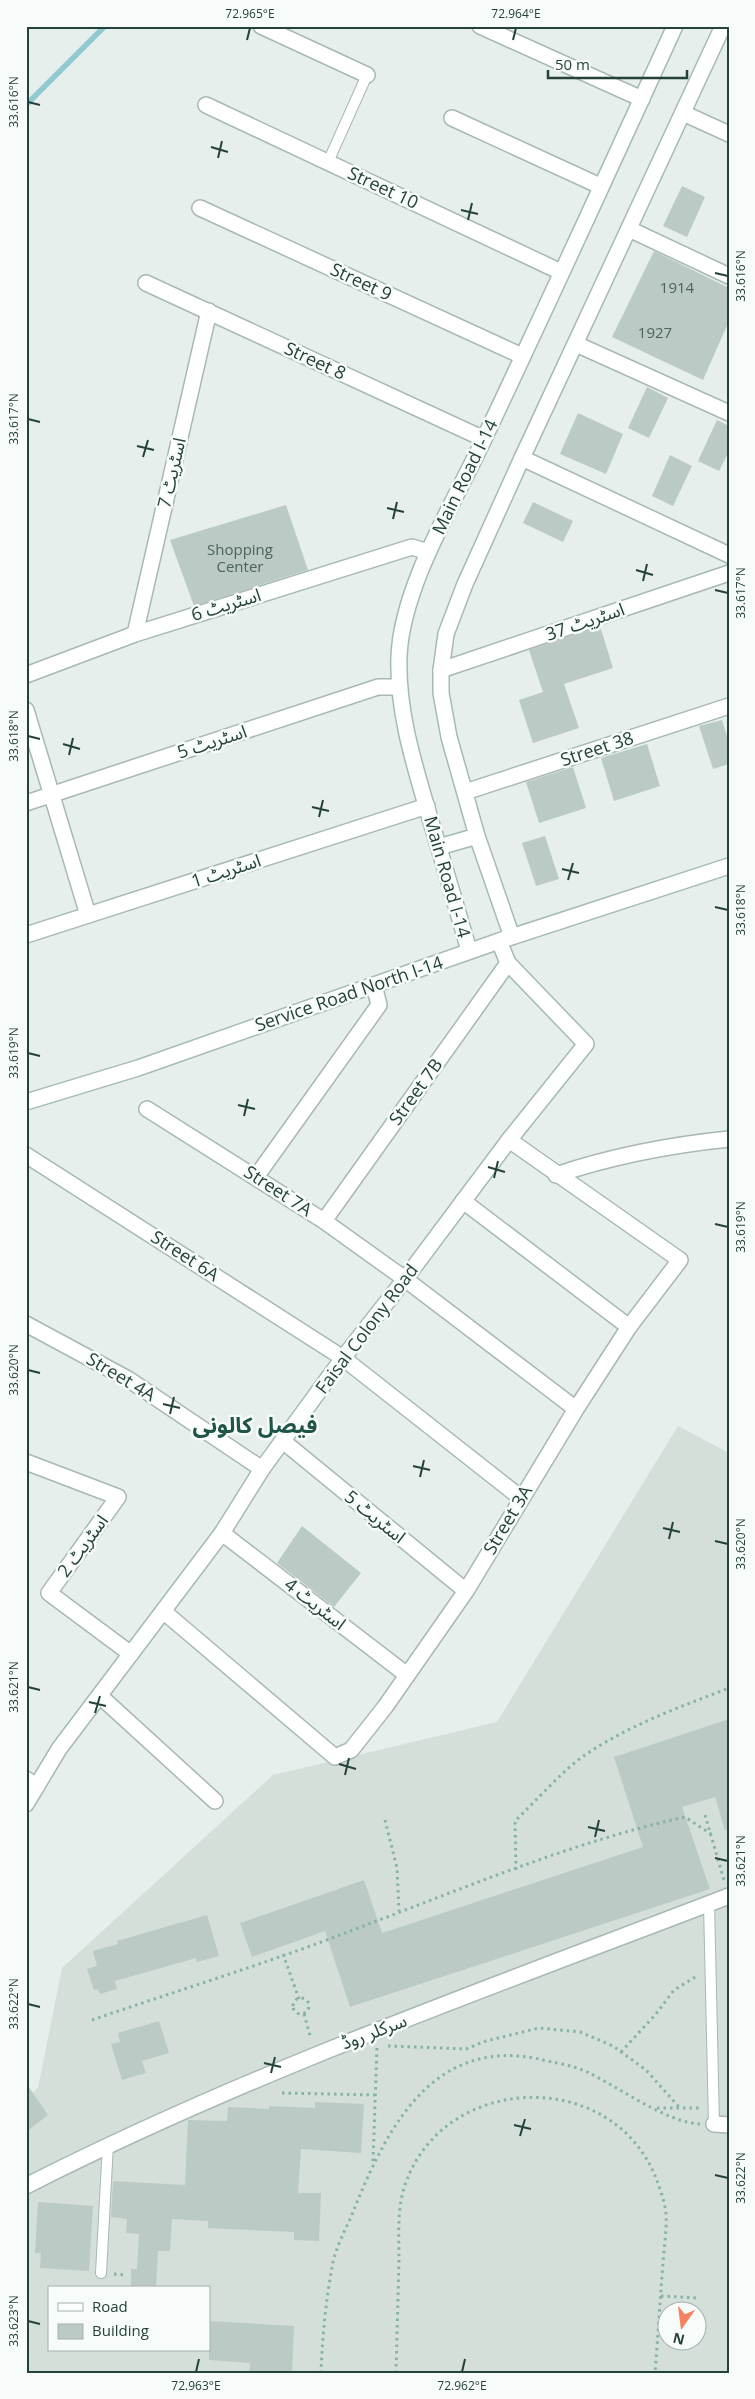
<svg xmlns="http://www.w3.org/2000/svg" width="755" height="2399" viewBox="0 0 755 2399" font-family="'Open Sans','Noto Sans Arabic',sans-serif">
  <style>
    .built { fill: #d4dfda; fill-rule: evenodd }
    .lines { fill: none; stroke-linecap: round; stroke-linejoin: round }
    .stream { stroke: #8ec9d4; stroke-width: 5.5 }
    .building { fill: #bbcac4 }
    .lane-casing { stroke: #a8b8b2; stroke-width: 12 }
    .street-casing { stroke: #a8b8b2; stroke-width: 18 }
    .secondary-casing { stroke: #a4bbb3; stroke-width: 18 }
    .path { stroke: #86b3a5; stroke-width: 3; stroke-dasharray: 2.5 4; stroke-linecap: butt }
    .lane { stroke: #fff; stroke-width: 10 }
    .street { stroke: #fff; stroke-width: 15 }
    .secondary { stroke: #fff; stroke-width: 15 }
    .ticks { fill: none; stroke: #24423a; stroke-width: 2 }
    .labels { text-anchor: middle; stroke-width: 5; stroke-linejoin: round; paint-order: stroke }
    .number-label { font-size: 15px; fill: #4a645c }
    .street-label { font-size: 18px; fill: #24423a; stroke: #f7fbf9 }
    .district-label { font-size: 22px; font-weight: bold; fill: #1f5548; stroke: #f7fbf9 }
    .neatline { fill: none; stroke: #24423a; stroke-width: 2 }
    .ticks-label { font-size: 12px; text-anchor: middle; fill: #24423a }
  </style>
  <rect width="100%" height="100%" fill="#e6efeb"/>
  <path class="built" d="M678 1426 729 1453V2373H26V2098L38 2088 62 1968 273 1775 497 1722ZM49 2288H209V2350H49ZM668 2312H698V2342H668Z"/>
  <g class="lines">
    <path class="stream" d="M26 105 105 26"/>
  </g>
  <path class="building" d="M682 186 705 197 687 237 663 226Z
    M654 251 729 288V321L703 380 612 337Z
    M647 387 668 398 649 438 628 428Z
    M578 413 623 434 606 474 560 454Z
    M717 420 729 426V451L719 471 698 461Z
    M670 455 692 466 673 506 652 496Z
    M533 502 573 521 563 542 523 523Z
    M286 505 308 570 194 606 170 540Z
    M600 626 613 668 564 684 579 728 533 743 519 700 543 692 529 650Z
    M722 720 729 742V764L713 769 699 726Z
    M647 744 660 786 614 801 601 758Z
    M573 767 586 808 539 823 526 782Z
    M545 836 559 879 536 886 522 843Z
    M302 1526 361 1573 334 1607 277 1563Z
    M729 1719V1830H725L715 1797 682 1807 710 1889 350 2007 325 1931 252 1957 240 1923 364 1880 382 1933 643 1847 614 1757Z
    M207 1915 219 1956 197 1962 196 1958 115 1981 117 1989 100 1994 98 1989 94 1990 87 1969 97 1966 93 1951 118 1944 117 1941Z
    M159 2021 169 2053 142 2061 146 2073 122 2080 111 2044 120 2042 118 2033Z
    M26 2083 48 2115 26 2132Z
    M315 2102 364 2104 361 2153 301 2149 298 2193H321L319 2241 294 2240V2232L208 2228V2221L172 2219 170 2251H158L156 2288H131V2269H137L139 2234 126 2233 127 2219 111 2217 113 2181 185 2185 188 2120 227 2121 228 2107 269 2109V2106L315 2108Z
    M38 2202 93 2206 89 2271 40 2268 41 2253H35Z
    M209 2321 294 2326 292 2373H249L250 2363 209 2360Z"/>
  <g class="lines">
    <g class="lane-casing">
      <path id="lane" d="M328 162 367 75
        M709 1903 714 2124
        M101 2273 108 2144"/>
    </g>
    <g class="street-casing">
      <path id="street" d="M261 26 367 75
        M480 26 642 99
        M206 105 561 272
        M683 113 729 134
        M452 118 600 186
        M200 208 522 356
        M629 229 729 276
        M146 283 484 439
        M576 344 729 413
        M522 458 729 555
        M135 634 209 311
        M441 670 729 573
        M26 675 135 634 412 547 428 552
        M26 710 88 915
        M465 792 729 706
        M26 803 378 687H399
        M26 935 427 806
        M147 1109 324 1221 405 1279 576 1409
        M26 1155 343 1358 521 1498
        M556 1175C612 1156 670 1145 729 1139
        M256 1177 379 1005 374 985
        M463 1201 629 1327
        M324 1221 508 963
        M26 1324 128 1379 262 1469
        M284 1442 466 1591
        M26 1462 118 1497 49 1593 131 1654
        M222 1533 407 1675
        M163 1611 335 1757 351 1750 385 1707 466 1591 576 1409 629 1327 680 1260 509 1140
        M100 1696 215 1801
        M26 1779 37 1786
        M714 2124 729 2125
        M26 2186C252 2071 492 1987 729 1896"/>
    </g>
    <g class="secondary-casing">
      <path id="secondary" d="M439 847 477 836
        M512 937 477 836 449 737 441 693V670L446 634 465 584 522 458 723 26
        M469 951C457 908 444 865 431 822 415 767 397 713 399 656 402 586 455 501 484 439 549 302 612 164 675 26
        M26 1102 138 1068 499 941 729 866
        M26 1804 59 1749 222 1533 262 1469 343 1358 405 1279 509 1140 586 1044 508 963 499 941"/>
    </g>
    <path class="path" d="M705 1815 724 1880
      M385 1820 397 1868 399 1911
      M516 1870 515 1821C535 1802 564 1769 585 1755 629 1725 680 1707 729 1688
      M283 1954 299 1999
      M293 2006a8 8 0 1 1 16 0a8 8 0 1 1-16 0Z
      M304 2014 311 2039
      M92 2020C179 1990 268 1963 353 1930 462 1889 572 1842 685 1817L711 1834
      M388 2046 466 2049 486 2041 539 2028 580 2032 613 2046 646 2070 679 2107
      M621 2052 656 2014 674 1990 697 1976
      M282 2093 375 2095
      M657 2108H700
      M373 2161 377 2047
      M114 2274 126 2275
      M661 2296 698 2298
      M321 2373C322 2340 326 2300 332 2267 335 2247 348 2226 355 2207 388 2126 434 2037 539 2059 554 2063 573 2065 587 2072 619 2087 665 2122 700 2124
      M396 2373C397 2335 398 2297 399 2259 399 2236 397 2211 404 2188 440 2073 611 2065 656 2178 660 2189 665 2202 666 2214 667 2230 664 2247 663 2263 660 2300 658 2336 655 2373"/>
    <use href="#lane" class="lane"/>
    <use href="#street" class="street"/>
    <use href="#secondary" class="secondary"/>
  </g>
  <path class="ticks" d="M247 40 250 28M513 40 516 28M28 102 40 105M211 147 228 152M218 158 222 141M461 210 478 214M468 220 472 203M715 273 728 276M28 419 40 422M137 446 154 450M143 457 148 440M387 508 404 512M393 519 397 502M636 570 653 575M643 581 647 564M715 590 728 593M28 736 40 739M63 744 80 749M69 755 73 738M312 807 329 811M319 817 323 800M562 869 579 873M568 880 573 863M715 907 728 910M28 1053 40 1056M238 1105 255 1109M244 1116 248 1099M488 1167 505 1172M494 1178 498 1161M715 1224 728 1227M28 1370 40 1373M163 1404 180 1408M170 1414 174 1397M413 1466 430 1470M420 1477 424 1460M663 1528 680 1532M669 1539 673 1522M715 1541 728 1544M28 1687 40 1690M89 1702 106 1706M95 1713 100 1696M339 1764 356 1769M345 1775 349 1758M588 1827 605 1831M595 1837 599 1820M715 1858 728 1861M28 2004 40 2007M264 2063 281 2067M271 2073 275 2057M514 2125 531 2129M520 2136 525 2119M715 2175 728 2178M28 2321 40 2324M196 2372 199 2359M462 2372 465 2359"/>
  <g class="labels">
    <g class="number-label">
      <text x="677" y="293">1914</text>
      <text x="655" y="338">1927</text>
      <text x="240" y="555">Shopping<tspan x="240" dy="17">Center</tspan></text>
    </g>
    <g class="street-label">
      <text transform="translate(383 188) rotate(25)" y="6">Street 10</text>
      <text transform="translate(361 282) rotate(25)" y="6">Street 9</text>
      <text transform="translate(315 361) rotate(25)" y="6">Street 8</text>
      <text transform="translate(172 473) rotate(-77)" y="6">اسٹریٹ 7</text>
      <text transform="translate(465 477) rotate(-64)" y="6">Main Road I-14</text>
      <text transform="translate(226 605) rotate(-17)" y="6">اسٹریٹ 6</text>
      <text transform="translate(585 622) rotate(-19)" y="6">اسٹریٹ 37</text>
      <text transform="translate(212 742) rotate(-18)" y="6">اسٹریٹ 5</text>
      <text transform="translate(597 749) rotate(-18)" y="6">Street 38</text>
      <text transform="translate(226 871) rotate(-18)" y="6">اسٹریٹ 1</text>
      <text transform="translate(447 877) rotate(74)" y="6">Main Road I-14</text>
      <text transform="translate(349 994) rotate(-19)" y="6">Service Road North I-14</text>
      <text transform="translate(416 1092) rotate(-54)" y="6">Street 7B</text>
      <text transform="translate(278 1191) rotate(33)" y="6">Street 7A</text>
      <text transform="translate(185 1256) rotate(33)" y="6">Street 6A</text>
      <text transform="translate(367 1329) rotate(-53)" y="6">Faisal Colony Road</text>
      <text transform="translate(121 1377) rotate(31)" y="6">Street 4A</text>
      <text transform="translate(375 1517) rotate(39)" y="6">اسٹریٹ 5</text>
      <text transform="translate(508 1520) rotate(-59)" y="6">Street 3A</text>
      <text transform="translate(83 1546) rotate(-54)" y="6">اسٹریٹ 2</text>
      <text transform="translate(315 1604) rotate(38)" y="6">اسٹریٹ 4</text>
      <text transform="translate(374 2032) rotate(-21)" y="6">سرکلر روڈ</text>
    </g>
    <g class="district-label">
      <text x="255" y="1433">فیصل کالونی</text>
    </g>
  </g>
  <rect width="755" height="2399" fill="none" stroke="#f7fbf9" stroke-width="55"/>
  <rect x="48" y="2286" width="162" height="65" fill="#f7fbf9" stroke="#a3b1ad"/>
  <rect x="58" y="2303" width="25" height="8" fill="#ffffff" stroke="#a3b1ad"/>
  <text x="92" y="2312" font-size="15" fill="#24423a">Road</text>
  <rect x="58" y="2324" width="25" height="15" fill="#bbcac4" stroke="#a3b1ad"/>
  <text x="92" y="2336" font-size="15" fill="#24423a">Building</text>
  <g transform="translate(682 2326) rotate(194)"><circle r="24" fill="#f7fbf9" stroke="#a3b1ad"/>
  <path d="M0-4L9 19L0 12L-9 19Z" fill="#f4845f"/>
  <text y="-8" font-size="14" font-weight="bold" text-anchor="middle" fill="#24423a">N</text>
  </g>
  <path d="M548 70v8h139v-8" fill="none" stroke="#24423a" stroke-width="2.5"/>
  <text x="555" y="70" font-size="15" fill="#24423a" stroke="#f7fbf9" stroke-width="4" paint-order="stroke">50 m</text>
  <rect x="28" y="28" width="700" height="2344" class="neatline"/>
  <g class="ticks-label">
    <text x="250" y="18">72.965°E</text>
    <text x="516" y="18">72.964°E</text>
    <text transform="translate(14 102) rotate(-90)" y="4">33.616°N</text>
    <text transform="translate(741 276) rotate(-90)" y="4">33.616°N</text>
    <text transform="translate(14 419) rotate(-90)" y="4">33.617°N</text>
    <text transform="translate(741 593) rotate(-90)" y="4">33.617°N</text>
    <text transform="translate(14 736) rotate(-90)" y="4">33.618°N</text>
    <text transform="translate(741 910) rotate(-90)" y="4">33.618°N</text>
    <text transform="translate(14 1053) rotate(-90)" y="4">33.619°N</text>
    <text transform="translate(741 1227) rotate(-90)" y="4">33.619°N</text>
    <text transform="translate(14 1370) rotate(-90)" y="4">33.620°N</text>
    <text transform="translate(741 1544) rotate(-90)" y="4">33.620°N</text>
    <text transform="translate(14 1687) rotate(-90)" y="4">33.621°N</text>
    <text transform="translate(741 1861) rotate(-90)" y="4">33.621°N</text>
    <text transform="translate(14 2004) rotate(-90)" y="4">33.622°N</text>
    <text transform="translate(741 2178) rotate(-90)" y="4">33.622°N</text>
    <text transform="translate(14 2321) rotate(-90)" y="4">33.623°N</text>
    <text x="196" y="2390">72.963°E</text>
    <text x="462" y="2390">72.962°E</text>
  </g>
</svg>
